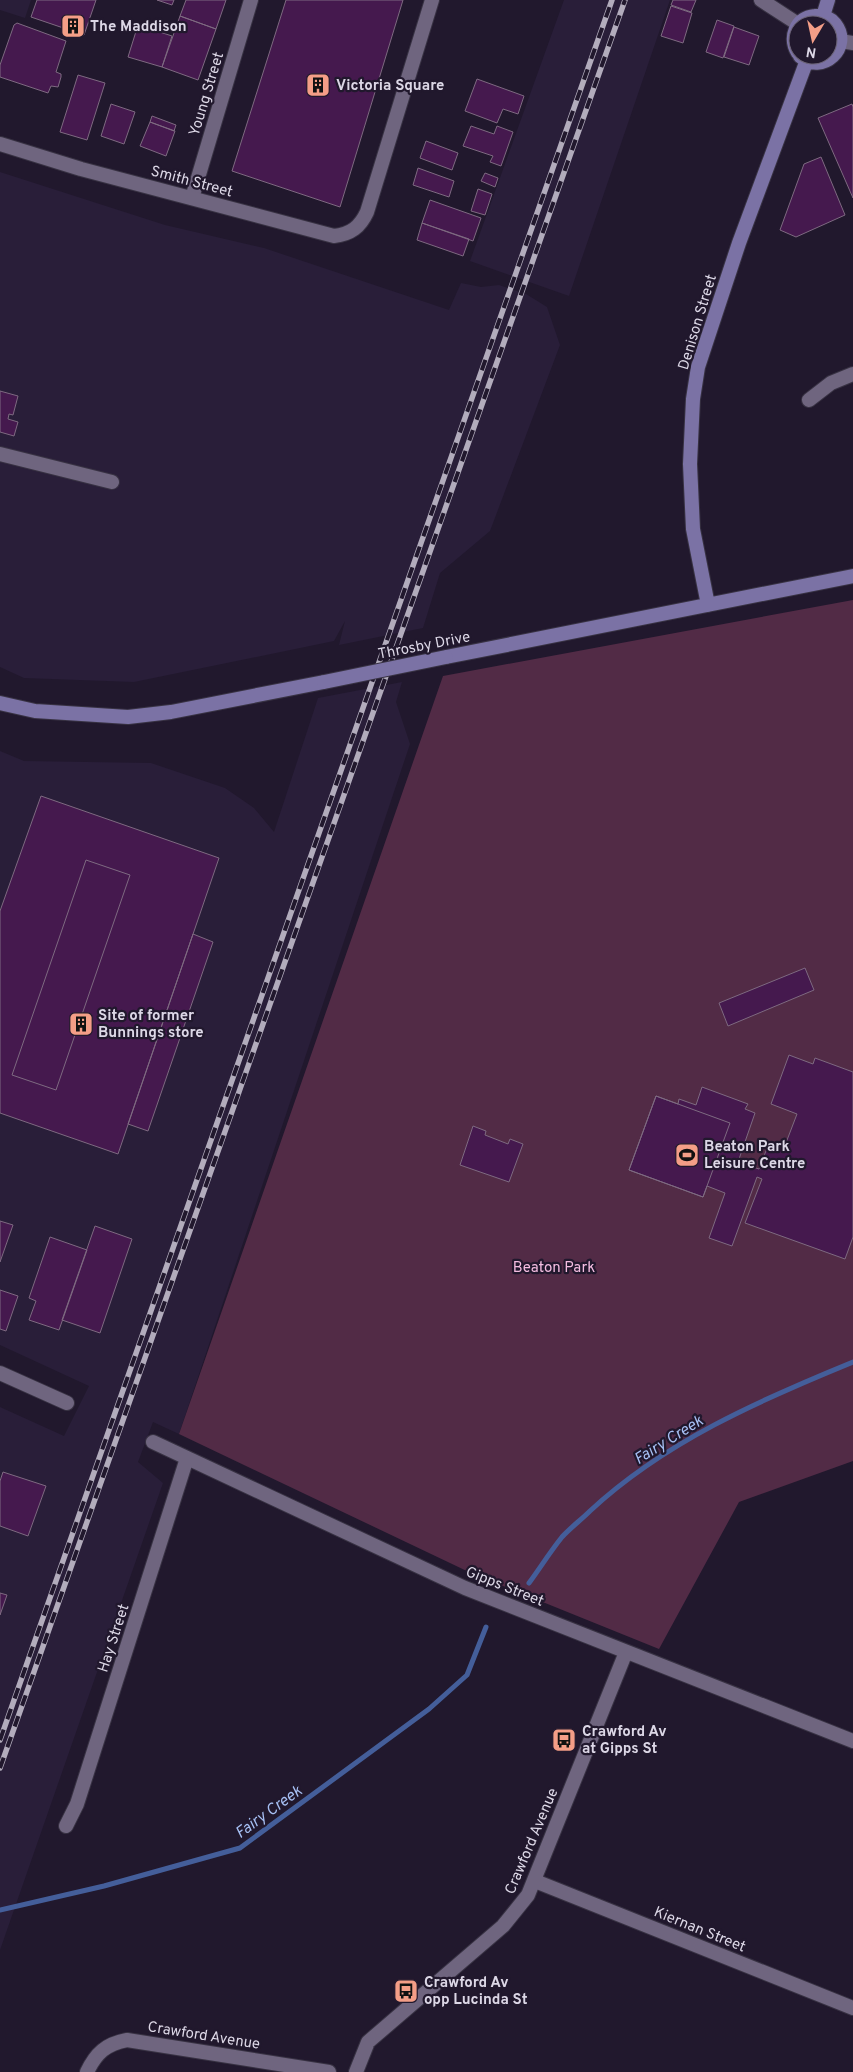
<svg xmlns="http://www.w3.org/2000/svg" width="853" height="2072" viewBox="0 0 853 2072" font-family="Overpass,sans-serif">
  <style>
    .built { fill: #291e39 }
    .green { fill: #522b46 }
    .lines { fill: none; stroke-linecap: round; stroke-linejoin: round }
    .stream { stroke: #445e9a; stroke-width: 5 }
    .building { fill: #45194e; stroke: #7e6a81 }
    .minor-casing { stroke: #383243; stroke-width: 16 }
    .tertiary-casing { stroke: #383243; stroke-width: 16 }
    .secondary-casing { stroke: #383243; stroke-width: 16 }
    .minor { stroke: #6f657f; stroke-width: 14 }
    .tertiary { stroke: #6f657f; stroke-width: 14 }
    .secondary { stroke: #7b72a5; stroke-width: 14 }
    .rail-casing { stroke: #b2acbc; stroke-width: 5.5 }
    .rail { stroke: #21182d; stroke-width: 4; stroke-dasharray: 11; stroke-linecap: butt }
    .secondary-bridge-casing { stroke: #383243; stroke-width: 16; stroke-linecap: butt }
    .secondary-bridge { stroke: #7b72a5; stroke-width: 14 }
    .labels { text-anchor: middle; stroke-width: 4.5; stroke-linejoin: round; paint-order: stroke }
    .poi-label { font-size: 15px; font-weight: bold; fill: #dcd7e6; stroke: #21182d; text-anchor: start }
    .street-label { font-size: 15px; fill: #dcd7e6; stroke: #21182d }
    .park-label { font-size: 15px; fill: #f4bde1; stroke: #21182d }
    .water-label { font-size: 16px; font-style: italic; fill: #a6bff3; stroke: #21182d }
  </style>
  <rect width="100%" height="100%" fill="#21182d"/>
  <path class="built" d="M0 0H31L25 18 0 10Z
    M564 0H670L569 296 470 261Z
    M0 172 165 225 264 248 449 310 461 283 481 287 499 285 526 294 547 307 560 345 490 531 440 573 423 628 339 645 345 621 334 641 134 682 24 678 0 667Z
    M402 682 396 702 410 744 179 1434 153 1422 138 1462 163 1483 0 1950V1407L64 1436 89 1386 0 1345V751L24 761 151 763 225 788 254 808 274 832 318 698Z"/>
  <path class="green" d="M853 600V1461L739 1502 659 1649 471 1573 179 1434 443 676Z"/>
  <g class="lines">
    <path class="stream" d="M529 1583C540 1568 550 1552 562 1537 570 1528 581 1520 590 1511 664 1442 760 1400 853 1362
      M0 1910 104 1886 240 1848 429 1709 467 1675 486 1627"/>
  </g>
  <path class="building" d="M37 0H96L84 35 31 17Z
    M157 0H174L172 5Z
    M186 0H226L216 29 180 16Z
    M286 0H403L340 207 232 171Z
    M673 0H696L691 12 671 5Z
    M671 6 692 13 683 43 661 36Z
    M180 16 216 29 198 80 162 67Z
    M717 20 734 26 723 58 706 52Z
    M17 23 66 41 56 72 61 74V77L58 87 51 86 48 93 0 77V65L14 25Z
    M138 25 172 36 162 67 128 57Z
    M734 27 759 36 749 65 724 57Z
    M78 75 105 83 87 140 60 132Z
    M477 79 524 96 518 114 503 109 497 123 465 111Z
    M111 104 135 112 124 144 101 136Z
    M852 104 853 107V198L818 118Z
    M152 116 176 125 174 131 150 122Z
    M150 122 175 131 166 156 140 146Z
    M471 126 494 134 497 126 513 132 501 166 490 162 493 156 463 146Z
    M426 141 458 153 452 170 420 158Z
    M821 157 845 215 796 237 780 230 804 164Z
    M418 168 454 181 449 197 413 185Z
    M485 173 498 178 495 187 481 181Z
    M478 189 492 194 485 215 471 211Z
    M430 200 481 218 473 241 422 223Z
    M422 223 469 239 463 256 417 240Z
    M0 391 18 396 13 415 9 414 8 419 18 422 14 436 0 432Z
    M41 796 219 858 118 1154 0 1113V911Z
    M86 860 130 875 56 1090 12 1075Z
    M193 934 213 942 148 1131 128 1124Z
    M805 968 814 990 728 1026 719 1003Z
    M789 1055 813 1064 815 1058 853 1072V1237L845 1259 745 1223 762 1179 757 1177 732 1246 709 1238 725 1193 707 1186 703 1197 629 1170 656 1096 678 1104 679 1099 696 1105 702 1087 748 1104 745 1109 755 1113 738 1162 759 1169 769 1143 784 1148 797 1114 771 1104Z
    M656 1096 730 1123 703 1197 629 1170Z
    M473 1126 486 1131 485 1135 508 1144 510 1139 523 1144 509 1182 460 1165Z
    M0 1221 13 1225 0 1262Z
    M95 1226 132 1239 100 1333 62 1320Z
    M50 1237 87 1250 59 1330 29 1320 36 1301 29 1298Z
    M0 1290 18 1296 6 1331 0 1329Z
    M3 1472 46 1486 28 1536 0 1526V1481Z
    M0 1593 7 1595 0 1615Z"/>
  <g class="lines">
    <g class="minor-casing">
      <path id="minor" d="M192 198 251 0
        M809 400 831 383 853 374
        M0 454 112 482
        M0 1373 67 1403
        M153 1442 465 1588 853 1741
        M66 1826 77 1804 187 1458
        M535 1881 853 2008
        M87 2072C96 2053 106 2044 127 2040L329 2072
        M356 2072 368 2042 503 1926 528 1895 626 1652"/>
    </g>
    <g class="tertiary-casing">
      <path id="tertiary" d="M761 0 798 24
        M841 41 853 43
        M0 144 81 169 334 236C351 234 360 227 367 212L432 0"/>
    </g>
    <g class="secondary-casing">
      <path id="secondary" d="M823 16 828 0
        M798 53C789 38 795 18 815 16 823 15 830 18 835 24 853 47 822 76 800 56
        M708 605 693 529 690 464 693 399 698 367 739 243 807 60
        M446 657 853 576
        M0 703 35 711 128 717 171 712 324 682"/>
    </g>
    <use href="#minor" class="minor"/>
    <use href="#tertiary" class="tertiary"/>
    <use href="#secondary" class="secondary"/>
    <g class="rail-casing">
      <path id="rail" d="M0 1740 612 0
        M0 1768 625 0"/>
    </g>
    <use href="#rail" class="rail"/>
    <g class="secondary-bridge-casing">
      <path id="secondary-bridge" d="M324 682 446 657"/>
    </g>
    <use href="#secondary-bridge" class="secondary-bridge"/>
  </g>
  <defs>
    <g id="building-square" transform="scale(1.25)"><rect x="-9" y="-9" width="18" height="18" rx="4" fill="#f49e87" stroke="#21182d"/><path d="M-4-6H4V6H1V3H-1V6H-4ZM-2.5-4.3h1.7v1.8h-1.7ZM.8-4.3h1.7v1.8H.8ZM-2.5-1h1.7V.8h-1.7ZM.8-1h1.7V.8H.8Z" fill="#111"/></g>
    <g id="stadium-square" transform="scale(1.25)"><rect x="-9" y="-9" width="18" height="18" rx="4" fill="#f49e87" stroke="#21182d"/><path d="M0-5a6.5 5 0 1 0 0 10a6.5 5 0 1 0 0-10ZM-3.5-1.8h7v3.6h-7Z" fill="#111"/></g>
    <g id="bus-square" transform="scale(1.25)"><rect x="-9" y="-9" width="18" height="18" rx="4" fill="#f49e87" stroke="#21182d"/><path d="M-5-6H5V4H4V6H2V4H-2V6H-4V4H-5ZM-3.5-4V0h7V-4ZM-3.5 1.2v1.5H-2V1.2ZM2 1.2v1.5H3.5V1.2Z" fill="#111"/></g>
  </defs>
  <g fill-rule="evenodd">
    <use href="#building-square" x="73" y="26"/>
    <use href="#building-square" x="318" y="85"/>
    <use href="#building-square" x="81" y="1024"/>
    <use href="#stadium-square" x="687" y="1155"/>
    <use href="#bus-square" x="564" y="1740"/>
    <use href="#bus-square" x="406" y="1991"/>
  </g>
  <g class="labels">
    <g class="poi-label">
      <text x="90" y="31">The Maddison</text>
      <text x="336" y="90">Victoria Square</text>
      <text x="98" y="1020">Site of former<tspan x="98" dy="17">Bunnings store</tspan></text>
      <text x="704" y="1151">Beaton Park<tspan x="704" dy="17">Leisure Centre</tspan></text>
      <text x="582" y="1736">Crawford Av<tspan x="582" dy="17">at Gipps St</tspan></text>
      <text x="424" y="1987">Crawford Av<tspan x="424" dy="17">opp Lucinda St</tspan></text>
    </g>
    <g class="street-label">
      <text transform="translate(206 94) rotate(-73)" y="5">Young Street</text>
      <text transform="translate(192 181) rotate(15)" y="5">Smith Street</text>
      <text transform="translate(697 322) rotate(-73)" y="5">Denison Street</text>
      <text transform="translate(424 645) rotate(-11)" y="5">Throsby Drive</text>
      <text transform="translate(505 1586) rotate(22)" y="5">Gipps Street</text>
      <text transform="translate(113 1638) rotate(-72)" y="5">Hay Street</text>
      <text transform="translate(531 1841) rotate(-67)" y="5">Crawford Avenue</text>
      <text transform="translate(700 1929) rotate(22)" y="5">Kiernan Street</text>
      <text transform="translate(204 2035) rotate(9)" y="5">Crawford Avenue</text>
    </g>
    <g class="park-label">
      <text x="554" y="1272">Beaton Park</text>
    </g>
    <g class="water-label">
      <text transform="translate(668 1439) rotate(-32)" y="6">Fairy Creek</text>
      <text transform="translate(268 1811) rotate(-36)" y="6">Fairy Creek</text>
    </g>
  </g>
  <g transform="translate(813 40) rotate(189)"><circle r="24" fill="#21182d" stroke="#6c6477"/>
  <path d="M0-4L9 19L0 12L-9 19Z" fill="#f49e87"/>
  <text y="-8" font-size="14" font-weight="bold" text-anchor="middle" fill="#dcd7e6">N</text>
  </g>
</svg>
